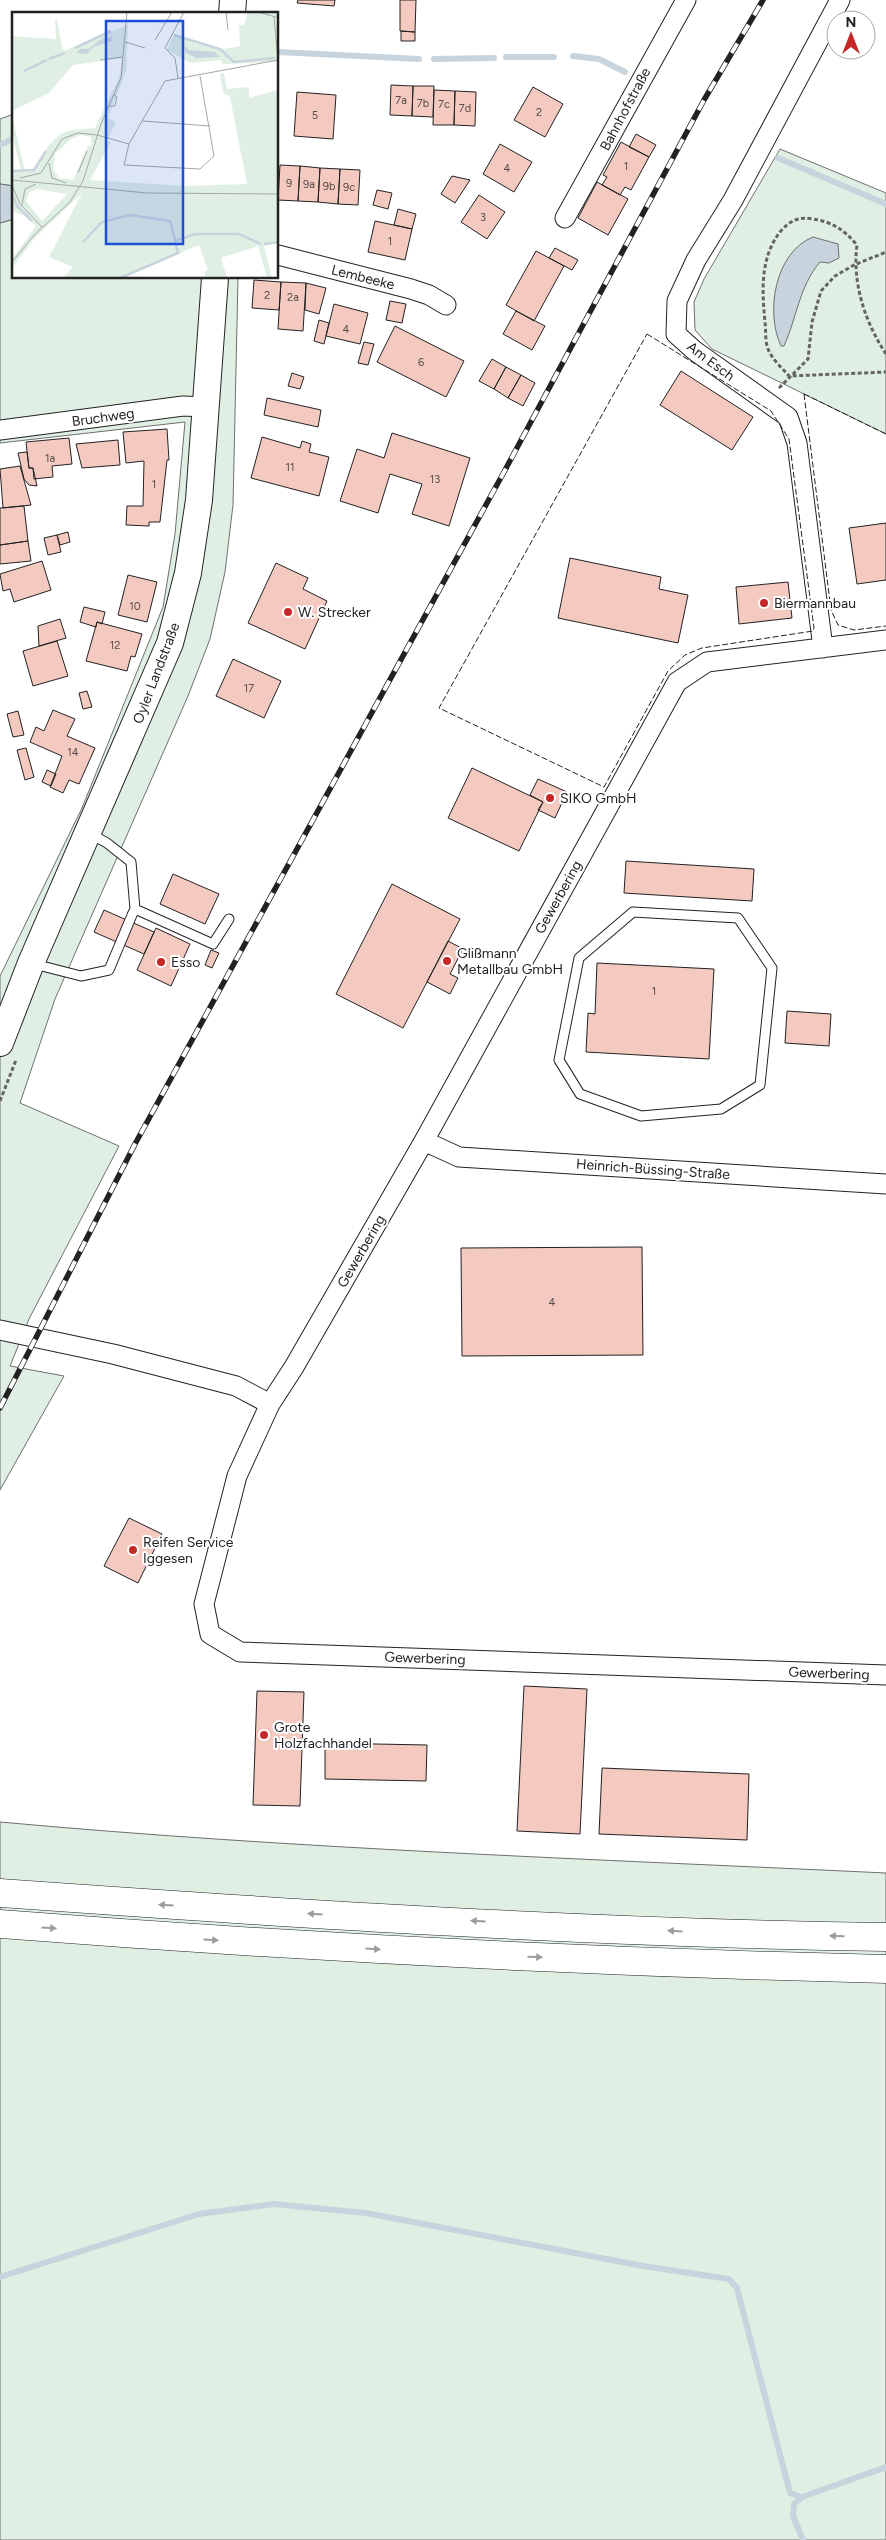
<svg xmlns="http://www.w3.org/2000/svg" width="886" height="2540" viewBox="0 0 886 2540" font-family="Figtree,sans-serif">
  <style>
    .green { fill: #e0efe3; stroke: #6f6f6f }
    .water { fill: #c7d3dd; stroke: #6f6f6f }
    .lines { fill: none; stroke-linecap: round; stroke-linejoin: round }
    .stream { stroke: #c7d3dd; stroke-width: 6 }
    .building { fill: #f3c9c0; stroke: #222 }
    .lane-casing { stroke: #222; stroke-width: 11 }
    .street-casing { stroke: #222; stroke-width: 21 }
    .secondary-casing { stroke: #222; stroke-width: 28 }
    .highway-casing { stroke: #222; stroke-width: 29 }
    .path { stroke: #646464; stroke-width: 3; stroke-dasharray: 4 2.5; stroke-linecap: butt }
    .lane { stroke: #fff; stroke-width: 9 }
    .street { stroke: #fff; stroke-width: 19 }
    .secondary { stroke: #fff; stroke-width: 26 }
    .highway { stroke: #fff; stroke-width: 28 }
    .rail-casing { stroke: #222; stroke-width: 5.5 }
    .rail { stroke: #fff; stroke-width: 4; stroke-dasharray: 11; stroke-linecap: butt }
    .fence { stroke: #222; stroke-width: 1; stroke-dasharray: 6 2.5; stroke-linecap: butt }
    .oneway { fill: #9c9c9c }
    .poi-dot { fill: #c62828; stroke: #fff; stroke-width: 2 }
    .labels { text-anchor: middle; stroke-width: 4; stroke-linejoin: round; paint-order: stroke }
    .number-label { font-size: 11px; fill: #564c4a }
    .street-label { font-size: 14px; fill: #222; stroke: #fff }
    .poi-label { font-size: 14px; fill: #222; stroke: #fff; text-anchor: start }
    .inset-river { fill: none; stroke: #c7d3dd; stroke-width: 2.5 }
    .inset-road { fill: none; stroke: #a7a7a7; stroke-width: 1 }
    .view { fill: #1d4ed8; fill-opacity: 0.15; stroke: #1d4ed8; stroke-width: 2.5 }
    .inset-edge { fill: none; stroke: #222; stroke-width: 2.5 }
  </style>
  <rect width="100%" height="100%" fill="#fff"/>
  <path class="green" d="M14 114V186L0 184V119Z
    M780 149 886 193V434L712 349 695 330 694 302 704 279Z
    M14 219V278H238L233 505 225 572 210 639 188 696 55 999 20 1103 119 1146 29 1319 10 1366 64 1376 0 1490V976L82 808 163 607 175 534 185 422 0 443V223Z
    M0 1822C295 1849 591 1859 886 1873V2540H0Z"/>
  <path class="water" d="M0 184 14 186V219L0 223Z
    M813 237 838 244 839 258 829 263 820 262C799 287 797 317 784 346H781C765 312 775 252 813 237Z"/>
  <g class="lines">
    <path class="stream" d="M278 52 419 59
      M573 56 599 59 625 72
      M506 57H554
      M434 59 494 58
      M0 145 14 138
      M778 158 886 204
      M0 2277 199 2214 274 2204 366 2213 643 2266 729 2279 737 2288 790 2493 802 2497
      M803 2540 793 2516 794 2504 802 2497 886 2467"/>
  </g>
  <path class="building" d="M298 0H335L334 6 297 3Z
    M400 0H416L415 32 400 31Z
    M401 31 415 32V41H401Z
    M391 85 413 86 412 116 390 115Z
    M413 86H434L433 117 412 116Z
    M533 87 563 104 545 137 514 120Z
    M434 90 455 91 454 125H433Z
    M455 91 476 92 475 126 454 125Z
    M297 92 336 95 333 139 294 136Z
    M636 134 656 145 649 157 629 147Z
    M621 142 649 157 631 190 625 187 620 195 602 185 607 177 603 175Z
    M500 144 532 162 514 192 483 174Z
    M280 165 300 166 298 201 278 200Z
    M300 166 320 168 318 202 298 201Z
    M320 168 340 169 338 204 318 202Z
    M340 169 360 170 358 205 338 204Z
    M452 176 470 180 455 203 441 194Z
    M597 182 628 199 608 235 578 218Z
    M377 190 392 193 388 209 373 205Z
    M479 195 505 212 487 239 461 222Z
    M398 209 416 214 412 229 394 225Z
    M375 221 412 229 405 260 368 252Z
    M555 248 578 260 572 270 549 258Z
    M536 251 564 266 534 321 506 305Z
    M254 280 281 282 279 310 252 308Z
    M281 282 306 283 303 331 278 329Z
    M306 283 326 288 319 314 305 310Z
    M390 301 406 304 402 323 386 320Z
    M334 304 368 313 360 344 326 336Z
    M516 311 545 326 532 350 503 334Z
    M319 320 329 323 324 344 314 341Z
    M395 326 464 361 446 397 377 362Z
    M364 342 374 344 368 365 358 363Z
    M492 359 506 367 494 389 479 381Z
    M506 367 521 375 508 398 494 389Z
    M681 371 753 417 732 450 660 405Z
    M292 373 304 377 300 389 288 386Z
    M521 375 535 383 523 406 508 398Z
    M267 398 321 410 318 427 264 415Z
    M167 429 169 460H167L160 522H149V526L126 525 127 506H143L144 461 126 463 123 432Z
    M392 433 470 458 449 526 412 514 422 484 390 474 378 513 340 501 357 449 384 458Z
    M262 437 300 448 302 441 311 444 309 452 329 457 319 496 251 478Z
    M69 438 72 464 52 466 53 477 34 479 33 468H29L26 442Z
    M118 440 120 465 82 468 76 444Z
    M27 452 29 468H33L37 486 29 485 24 479 18 453Z
    M20 466 31 505 3 508 0 469Z
    M24 506 28 541 0 545V508Z
    M886 523V580L857 584 849 528Z
    M68 532 70 542 60 545 57 535Z
    M57 535 61 552 48 555 44 538Z
    M28 541 31 561 0 564V545Z
    M570 558 661 577 659 589 688 595 678 643 558 618Z
    M42 561 51 590 14 602 10 589 3 591 0 574Z
    M276 563 308 578 303 589 327 601 305 649 248 623Z
    M128 575 157 582 147 622 118 615Z
    M788 582 792 618 739 624 736 587Z
    M84 607 105 612 102 624 97 622 96 627 80 622Z
    M60 619 66 638 39 646 38 626Z
    M97 622 142 634 135 657 131 656 127 671 86 661Z
    M57 641 68 676 33 686 23 651Z
    M233 659 281 681 264 718 216 696Z
    M87 691 92 707 83 709 79 693Z
    M53 710 75 719 67 736 95 748 79 784 69 780 63 793 50 787 62 756 30 742 36 727 44 731Z
    M18 711 24 735 13 737 7 714Z
    M26 748 34 777 25 780 17 750Z
    M472 768 543 802 519 851 448 818Z
    M47 770 56 774 51 786 42 782Z
    M538 779 567 792 555 818 538 810 543 802 530 795Z
    M626 861 754 869 752 901 624 893Z
    M173 874 219 894 205 924 160 904Z
    M392 884 460 919 403 1028 336 994Z
    M104 910 154 932 144 954 94 932Z
    M156 928 190 944 171 986 137 970Z
    M448 941 463 949 450 974 458 978 450 994 427 982Z
    M211 950 219 953 212 968 205 965Z
    M597 963 714 969 709 1059 586 1052 588 1013 595 1014Z
    M787 1011 831 1014 829 1046 785 1043Z
    M642 1247 643 1355 462 1356 461 1248Z
    M129 1518 162 1534 138 1583 104 1566Z
    M524 1686 587 1689 580 1834 517 1831Z
    M257 1691 304 1692 300 1806 253 1805Z
    M325 1743 427 1745 426 1781 325 1779Z
    M602 1768 749 1774 747 1840 599 1834Z"/>
  <g class="lines">
    <g class="lane-casing">
      <path id="lane" d="M135 909 213 944 229 919
        M633 912 738 918 772 968 760 1085 721 1109 641 1116 580 1094 559 1060 579 958Z
        M34 964 81 976 109 970 132 915 135 909 131 862 107 843 89 833"/>
    </g>
    <g class="street-casing">
      <path id="street" d="M565 218 686 0
        M278 255 411 289 429 295 446 305
        M0 430 183 406 206 407
        M886 640 707 662 677 682 424 1141 294 1367 270 1404 237 1476 204 1604 210 1634 240 1652 886 1675
        M823 648 797 443 788 417 695 351 676 334 677 301 696 260 733 200 840 0
        M424 1141 459 1157 886 1184
        M0 1330 113 1354 236 1386 270 1404"/>
    </g>
    <g class="secondary-casing">
      <path id="secondary" d="M232 14 233 0
        M0 1043 31 963 170 643 188 573 199 500 215 278"/>
    </g>
    <g class="highway-casing">
      <path id="highway" d="M0 1893C295 1914 590 1933 886 1937
        M0 1924C295 1947 590 1962 886 1969"/>
    </g>
    <path class="path" d="M886 354C865 322 852 283 857 245 844 230 833 222 813 219 799 216 789 221 780 232 760 258 762 291 765 322 766 330 765 342 768 349 772 359 782 368 789 376L886 372
      M779 388 808 359 812 322 821 291 835 276 854 265 886 252
      M0 1101 16 1060"/>
    <use href="#lane" class="lane"/>
    <use href="#street" class="street"/>
    <use href="#secondary" class="secondary"/>
    <use href="#highway" class="highway"/>
    <g class="rail-casing">
      <path id="rail" d="M0 1408 135 1144 504 472 704 100 763 0"/>
    </g>
    <use href="#rail" class="rail"/>
    <path class="fence" d="M647 334 771 411 789 439 814 628 813 631 702 648 685 655 668 671 604 787 439 708Z
      M804 394 831 610 838 625 854 630 886 626
      M804 394 886 434"/>
  </g>
  <defs><path id="oneway-solid" d="M-6-.8H1V-3.2L6.5 0L1 3.2V.8H-6Z" transform="scale(1.25)"/></defs>
  <g class="oneway">
    <use href="#oneway-solid" transform="translate(166 1905) rotate(-176)"/>
    <use href="#oneway-solid" transform="translate(315 1914) rotate(-177)"/>
    <use href="#oneway-solid" transform="translate(478 1921) rotate(-177)"/>
    <use href="#oneway-solid" transform="translate(49 1928) rotate(4)"/>
    <use href="#oneway-solid" transform="translate(675 1931) rotate(-177)"/>
    <use href="#oneway-solid" transform="translate(837 1936) rotate(-179)"/>
    <use href="#oneway-solid" transform="translate(211 1940) rotate(3)"/>
    <use href="#oneway-solid" transform="translate(373 1949) rotate(3)"/>
    <use href="#oneway-solid" transform="translate(535 1957) rotate(2)"/>
  </g>
  <g class="poi-dot">
    <circle cx="764" cy="603" r="5"/>
    <circle cx="288" cy="612" r="5"/>
    <circle cx="550" cy="798" r="5"/>
    <circle cx="447" cy="961" r="5"/>
    <circle cx="161" cy="962" r="5"/>
    <circle cx="133" cy="1550" r="5"/>
    <circle cx="264" cy="1735" r="5"/>
  </g>
  <g class="labels">
    <g class="number-label">
      <text x="401" y="104">7a</text>
      <text x="423" y="107">7b</text>
      <text x="444" y="108">7c</text>
      <text x="465" y="112">7d</text>
      <text x="539" y="116">2</text>
      <text x="315" y="119">5</text>
      <text x="626" y="170">1</text>
      <text x="507" y="172">4</text>
      <text x="289" y="187">9</text>
      <text x="309" y="188">9a</text>
      <text x="329" y="190">9b</text>
      <text x="349" y="191">9c</text>
      <text x="483" y="221">3</text>
      <text x="390" y="245">1</text>
      <text x="267" y="299">2</text>
      <text x="293" y="301">2a</text>
      <text x="346" y="333">4</text>
      <text x="421" y="366">6</text>
      <text x="50" y="462">1a</text>
      <text x="290" y="471">11</text>
      <text x="435" y="483">13</text>
      <text x="154" y="488">1</text>
      <text x="135" y="610">10</text>
      <text x="115" y="649">12</text>
      <text x="249" y="692">17</text>
      <text x="73" y="756">14</text>
      <text x="654" y="995">1</text>
      <text x="552" y="1306">4</text>
    </g>
    <g class="street-label">
      <text transform="translate(625 109) rotate(-62)" y="5">Bahnhofstraße</text>
      <text transform="translate(363 277) rotate(14)" y="5">Lembeeke</text>
      <text transform="translate(711 361) rotate(37)" y="5">Am Esch</text>
      <text transform="translate(103 417) rotate(-8)" y="5">Bruchweg</text>
      <text transform="translate(156 673) rotate(-69)" y="5">Oyler Landstraße</text>
      <text transform="translate(558 897) rotate(-61)" y="5">Gewerbering</text>
      <text transform="translate(653 1169) rotate(4)" y="5">Heinrich-Büssing-Straße</text>
      <text transform="translate(361 1251) rotate(-60)" y="5">Gewerbering</text>
      <text transform="translate(425 1658) rotate(2)" y="5">Gewerbering</text>
      <text transform="translate(829 1673) rotate(2)" y="5">Gewerbering</text>
    </g>
    <g class="poi-label">
      <text x="774" y="608">Biermannbau</text>
      <text x="298" y="617">W. Strecker</text>
      <text x="560" y="803">SIKO GmbH</text>
      <text x="457" y="958">Glißmann<tspan x="457" dy="16">Metallbau GmbH</tspan></text>
      <text x="171" y="967">Esso</text>
      <text x="143" y="1547">Reifen Service<tspan x="143" dy="16">Iggesen</tspan></text>
      <text x="274" y="1732">Grote<tspan x="274" dy="16">Holzfachhandel</tspan></text>
    </g>
  </g>
  <g transform="translate(12 12)">
    <rect width="266" height="266" fill="#fff"/>
    <path d="M236 0H266V50L210 52 209 48 178 51 155 38 162 22 183 31 212 37 228 34 227 14 232 13ZM43 7H45L51 39 116 13 114 59 96 106 104 110 95 129 99 130 78 168 172 174 235 172 218 85 211 80 208 62 212 61 215 77 237 75V86L266 78V231L252 234 260 266H255L246 234 209 246 215 266H194L192 260 196 258 187 233 111 266H51L61 255 37 245 70 181 23 226 0 256V247L24 214 13 204 0 199V158L9 159 0 121V104L13 159H17L26 153 37 133 48 122 60 118 83 116 108 63 110 46 61 53 37 81 0 99V24L44 27ZM70 123 79 125V134H76L61 168 47 166 41 157 43 142 59 127ZM25 177 55 182 30 209 14 189 17 180Z" fill="#e0efe3" fill-rule="evenodd"/>
    <path d="M99 21 100 29 81 35 75 42 65 41 68 37H76L91 26H99ZM173 34 177 38 203 40 208 45 184 46 173 40Z" fill="#c7d3dd"/>
    <path class="inset-river" d="M162 23 208 37 222 50 263 46M63 36 99 19M37 47 53 41M12 59 35 48M0 159 22 158 34 139M1 184 5 194 20 209M71 230 90 210 118 203 158 209 163 228M252 232 267 230M108 266 166 241 163 229 183 222H227L249 232"/>
    <path class="inset-road" d="M214 0 216 18M246 0 267 6M143 28 160 0M113 30 133 36M88 48 111 45M188 64 202 144 188 157 112 153 117 132 153 69 266 48 262 5M166 66 163 46 153 36 172 0M96 94H103L105 85 102 83M131 109 198 114M85 123 117 132M37 151 40 166 54 171M66 161 75 139M8 166 29 161 50 127 66 121 85 123M0 168 135 181 267 182M0 173 8 192 30 215M10 193 13 177 24 172M0 250 22 223 58 190 71 169 89 112 109 66 115 0"/>
    <path class="view" d="M94 9H171V232H94Z"/>
    <rect width="266" height="266" class="inset-edge"/>
  </g>
  <g transform="translate(851 35)"><circle r="24" fill="#ffffff" stroke="#a7a7a7"/>
  <path d="M0-4L9 19L0 12L-9 19Z" fill="#c62828"/>
  <text y="-8" font-size="14" font-weight="bold" text-anchor="middle" fill="#222222">N</text>
  </g>
</svg>
